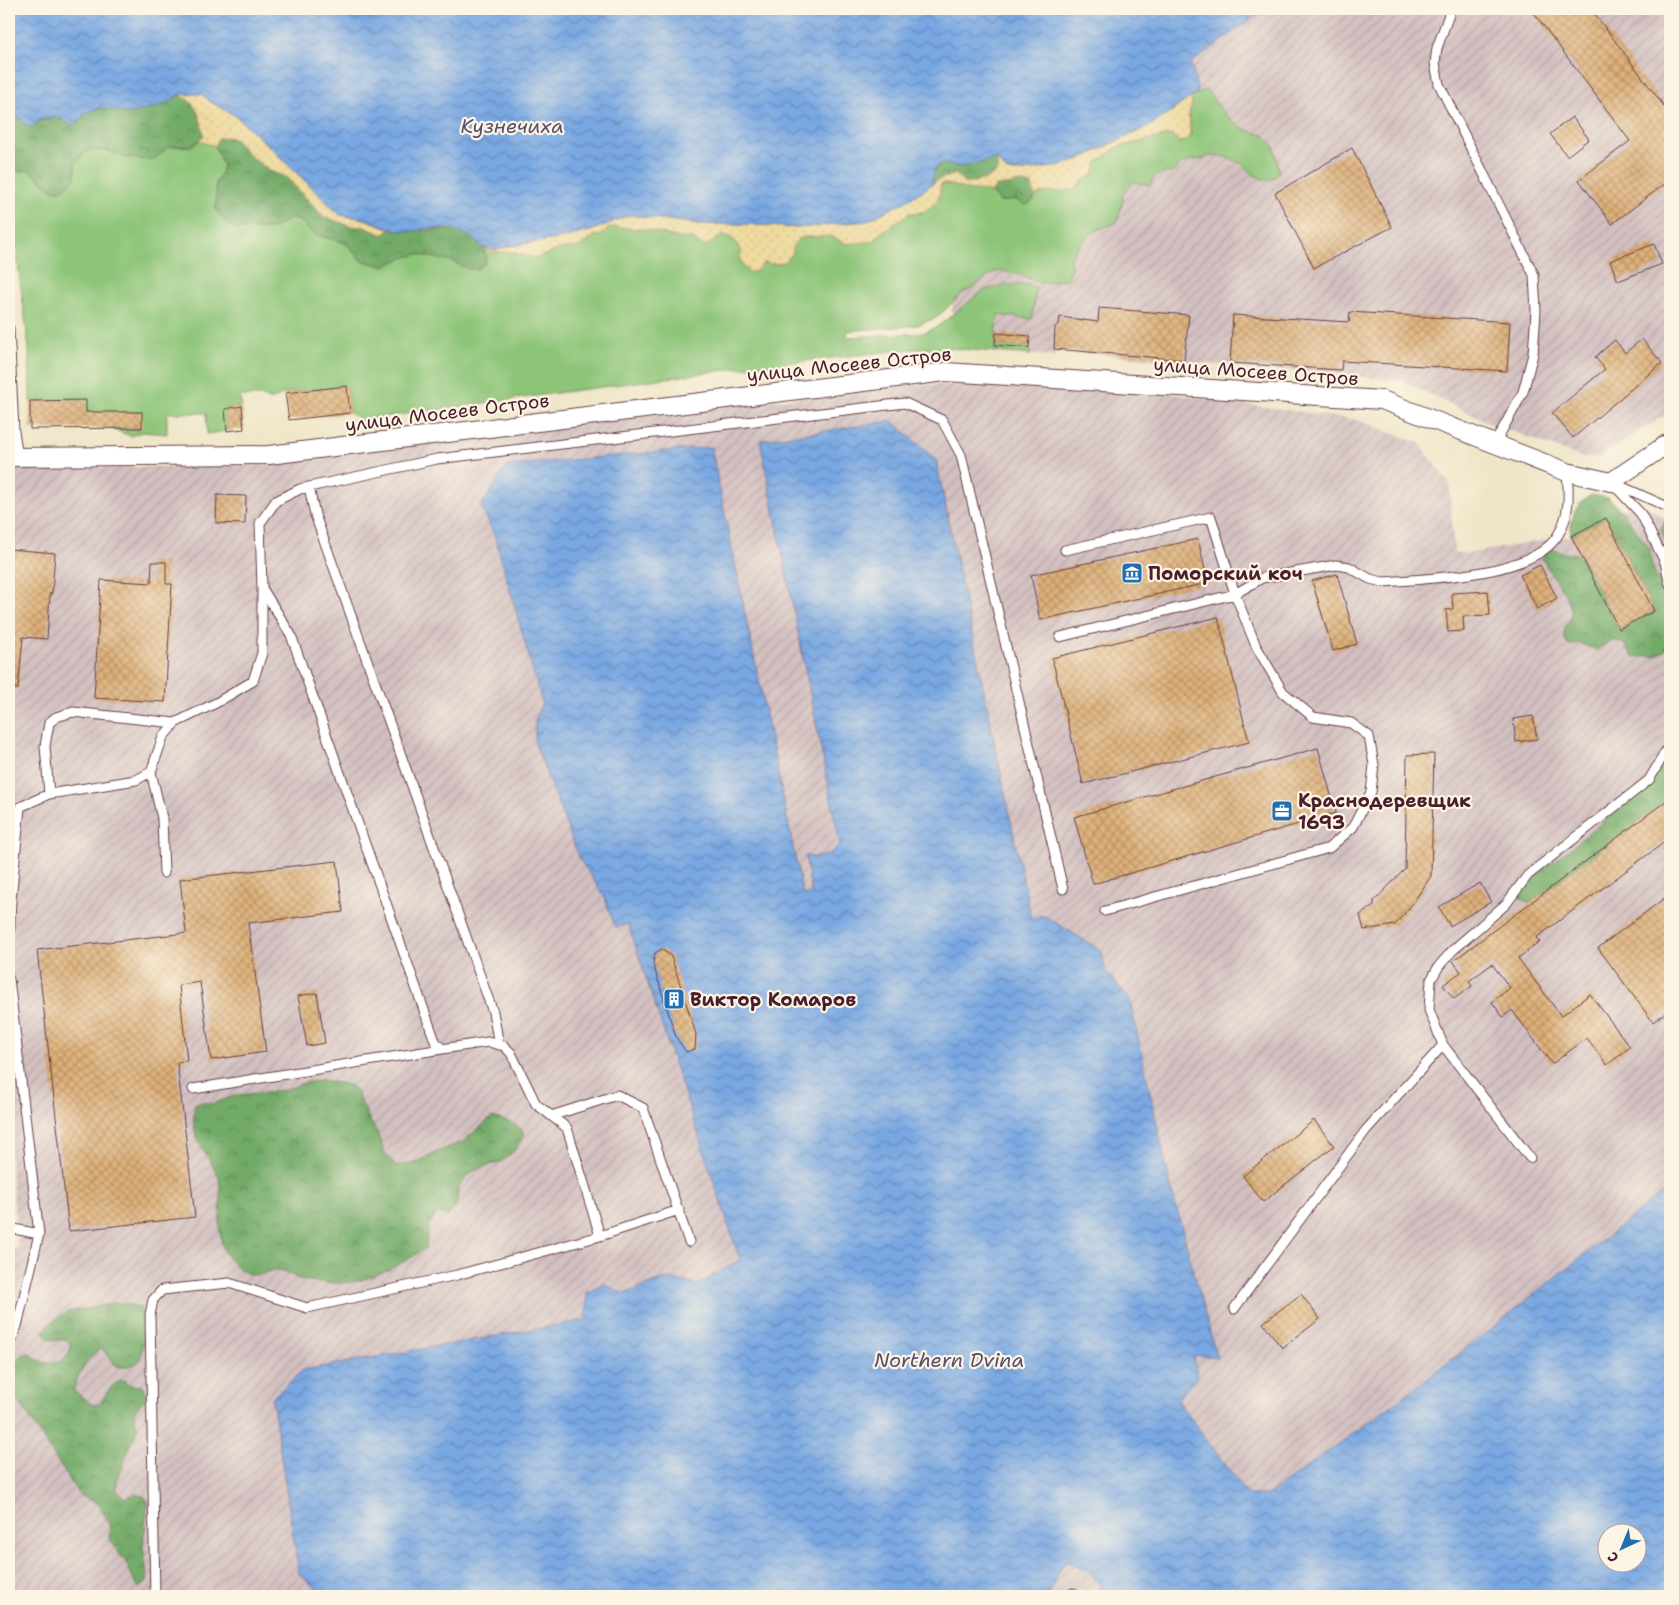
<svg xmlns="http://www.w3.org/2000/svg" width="1679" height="1605" viewBox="0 0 1679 1605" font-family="'Shantell Sans',sans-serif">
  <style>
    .industrial { fill: url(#industrial-furrows) }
    .green { fill: #8dc578; stroke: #6c7252 }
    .forest { fill: url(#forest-crowns); stroke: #5e644a }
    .sand { fill: url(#sand-dots); stroke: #9c7c64 }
    .water { fill: url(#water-waves); stroke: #616386; fill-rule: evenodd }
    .building { fill: url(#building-cross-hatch) }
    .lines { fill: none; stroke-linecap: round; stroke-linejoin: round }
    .service-casing { stroke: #633d43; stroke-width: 11 }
    .minor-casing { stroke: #633d43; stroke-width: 20 }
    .service { stroke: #fff; stroke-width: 9 }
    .minor { stroke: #fff; stroke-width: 18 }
    .labels { text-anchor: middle; stroke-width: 4.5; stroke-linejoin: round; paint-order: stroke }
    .street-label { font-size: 19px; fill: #4a1f2b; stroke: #fcf5e5 }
    .poi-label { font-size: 19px; font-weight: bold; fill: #4a1f2b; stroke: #fcf5e5; text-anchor: start }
    .water-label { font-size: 20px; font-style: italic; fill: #5a4f6b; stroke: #fcf5e5 }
  </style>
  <defs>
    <pattern id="industrial-furrows" width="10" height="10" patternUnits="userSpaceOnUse" patternTransform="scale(1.25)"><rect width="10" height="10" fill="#d2bfc0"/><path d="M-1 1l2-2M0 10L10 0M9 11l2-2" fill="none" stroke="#b6a4a5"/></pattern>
    <pattern id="forest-crowns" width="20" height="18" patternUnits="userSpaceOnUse" patternTransform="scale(1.25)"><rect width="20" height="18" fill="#72aa68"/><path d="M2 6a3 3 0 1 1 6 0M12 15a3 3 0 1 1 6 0" fill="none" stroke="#608a56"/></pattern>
    <pattern id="sand-dots" width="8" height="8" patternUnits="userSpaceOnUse" patternTransform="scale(1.25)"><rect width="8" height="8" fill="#eeda9e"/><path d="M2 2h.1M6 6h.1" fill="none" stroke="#cebb88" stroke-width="1.8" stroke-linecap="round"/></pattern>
    <pattern id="water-waves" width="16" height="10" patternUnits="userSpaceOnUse" patternTransform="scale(1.25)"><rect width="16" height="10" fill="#78a7e2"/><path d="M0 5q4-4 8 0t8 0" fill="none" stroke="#6487b7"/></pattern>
    <pattern id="building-cross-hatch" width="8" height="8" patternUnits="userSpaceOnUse" patternTransform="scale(1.25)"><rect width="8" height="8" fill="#deb179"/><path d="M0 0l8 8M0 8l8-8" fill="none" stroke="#b68f63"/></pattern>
  </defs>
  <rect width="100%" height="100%" fill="#fcf5e5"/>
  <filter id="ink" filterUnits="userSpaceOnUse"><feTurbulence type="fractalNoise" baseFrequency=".02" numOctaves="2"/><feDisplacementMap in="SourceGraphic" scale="10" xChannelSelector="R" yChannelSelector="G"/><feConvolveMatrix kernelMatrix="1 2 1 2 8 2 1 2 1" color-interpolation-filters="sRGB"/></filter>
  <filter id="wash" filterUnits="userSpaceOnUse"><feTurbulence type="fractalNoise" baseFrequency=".0096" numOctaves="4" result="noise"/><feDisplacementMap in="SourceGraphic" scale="20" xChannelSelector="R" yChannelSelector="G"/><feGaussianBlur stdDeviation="1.12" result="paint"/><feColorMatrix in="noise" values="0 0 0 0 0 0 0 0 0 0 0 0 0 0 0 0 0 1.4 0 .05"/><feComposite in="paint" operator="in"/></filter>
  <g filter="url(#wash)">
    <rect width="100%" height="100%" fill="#efe6c8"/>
    <path class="industrial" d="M1265 9H1670V415L1660 418 1600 457 1583 458 1490 423 1400 380 1057 351 1055 356 949 348 965 166 1190 63Z
      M1027 381 1173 394 1358 420 1419 443 1449 483 1454 553H1471L1571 536 1637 501 1670 521V1187L1417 1387 1268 1495H1248L1177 1400 1197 1377 1194 1355 1216 1358 1170 1184 1130 1000 1105 970 1031 919 936 460 891 421 760 440 840 845 828 856 816 857 805 856 812 894 803 895 482 506 495 537 542 703 535 720 579 858 604 896 615 927 628 924 740 1260 697 1285 668 1278 623 1294 587 1293V1320L303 1370 299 1574 325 1596H9V1248H18L9 1144V469L265 465 522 428 913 385H972Z
      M1065 1561 1091 1573 1101 1587 1096 1596H1047Z"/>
    <path class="green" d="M1206 89C1219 109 1237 132 1263 134L1274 146 1279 172 1274 178 1270 180 1262 179 1254 175 1244 165 1236 161 1226 157 1209 156 1202 159 1194 160 1182 163 1173 172 1156 175 1150 185 1133 182 1122 196 1123 199 1117 222 1090 233 1075 251 1070 260 1071 271 1067 279 1043 283 1034 281 1022 275 1003 271 994 272 971 289 963 293 936 318 917 325 847 331V337L923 333 937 327 984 290 1004 285H1029L1035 287 1036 289 1032 319 998 315 995 345 1029 348 1031 355 949 348 912 349 732 369 361 420 350 413 347 386 285 393 276 398 268 400 261 396H239L242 406 225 409 227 431 207 434 206 413H167V434L141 432 131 436 109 428H141V412H86L85 400 30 401 29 349 9 195V167L13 170H29L52 190 75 179V162L88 150C111 151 133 155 156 158L168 147 192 146 199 141 215 146 223 165 221 174 216 182V210L236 229H271L292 218 300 221 306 227 322 237 340 241 348 245 360 260 370 263 385 266 400 259 417 254 451 261 469 268 477 269 484 250 482 247 493 252H515L537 258 560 249 579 247 594 236 601 235 611 227H618L643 229 674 237 693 239 698 243C708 240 720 234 731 236L756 271 765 262 777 264 798 240 803 237 830 236 847 244 873 240 883 231 909 213H922L939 198 941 184 953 185 966 189 984 190 995 195 1000 202 1012 200 1033 201 1038 193 1078 187 1084 179 1092 176 1095 172 1096 163 1100 158 1117 147 1168 135 1173 136 1180 142H1184L1191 135 1189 112 1192 102 1190 98Z"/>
    <path class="forest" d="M179 95C199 103 199 116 204 135 193 150 184 144 168 147L156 158 148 160 123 157 106 150H88L75 162V179L62 190H53L29 170C21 172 16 172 9 167V118L16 116 25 124 57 117 72 124 80 121 85 113 101 108 128 113 163 105Z
      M228 137 236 140 241 147 270 171 286 177 323 216 350 226 367 227 383 235 391 229C422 235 473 216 487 258L484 264 477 269H469L451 261 417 254 400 259 385 266 360 260 348 245 340 241 313 234 300 221 292 218 271 229H236L228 225 216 210V182L221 174 223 165 215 146 219 138Z
      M996 159 998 171C988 180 978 181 965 184L956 174 937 181 934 183 932 180 935 172 934 169 942 163 961 167Z
      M1018 182 1032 185 1035 197 1029 204 1025 205 1016 200 1000 202 995 195 991 193 996 186 1012 184Z
      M1592 495 1609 498 1621 510 1650 549 1651 562 1655 574 1666 592 1667 598 1665 608 1670 625 1668 646 1664 651 1654 656 1635 657 1631 654 1623 643 1617 641H1610L1596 650 1579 643 1573 645 1568 644C1557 629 1572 624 1571 611 1571 598 1549 573 1542 558L1547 551 1553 549 1565 553 1577 554 1582 558 1619 629 1654 611 1607 518 1571 536C1570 519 1575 502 1592 495Z
      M1666 519H1670V548L1661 531Z
      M1670 751V798L1530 903 1519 897 1517 891 1641 791Z
      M322 1080 350 1085 356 1091 370 1121 379 1135 384 1152 396 1166 412 1164 451 1146 461 1143 492 1117 509 1122 517 1126 524 1132C521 1145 510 1158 497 1163 490 1165 484 1166 478 1169 470 1173 464 1181 458 1187 458 1201 457 1208 447 1217L439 1212C425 1226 429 1230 426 1247 418 1254 410 1258 401 1263 365 1283 343 1287 303 1280 293 1278 288 1271 279 1270 274 1269 269 1272 265 1273 248 1279 237 1269 227 1256 214 1237 224 1199 219 1178 217 1172 213 1167 210 1161 197 1142 191 1129 195 1105L203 1102 212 1104 237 1095 285 1090 303 1083Z
      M116 1303 127 1304 139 1307 142 1312 143 1346 140 1360C135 1365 131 1365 125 1367 112 1370 109 1354 100 1348 86 1360 79 1372 73 1390L93 1405 100 1404C107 1394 110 1383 124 1380L131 1385 142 1386C152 1402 139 1401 135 1412 133 1417 136 1423 138 1428L128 1451 122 1469 117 1478V1491L125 1498 136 1494 145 1497 148 1501 143 1546 147 1576V1581L140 1588 136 1585 126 1562 111 1543 109 1538 110 1527 105 1516 96 1502 80 1496 20 1403 16 1400 11 1401 9 1404V1369L23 1355 28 1353C34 1356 39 1362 47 1363 60 1365 74 1355 70 1342 60 1336 55 1345 45 1335V1330L48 1325 67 1312Z"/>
    <path class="sand" d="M201 93 211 102 236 116 269 146 340 215 361 218 391 229 383 235 367 227 350 226 323 216 286 177 270 171 249 155 236 140 228 137 219 138 215 146 199 141 204 135C199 116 199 103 179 95Z
      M1190 98 1192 102C1192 107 1189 110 1189 115 1189 125 1195 141 1180 142L1173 136 1168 135 1117 147 1096 163C1096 173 1092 176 1084 180 1080 181 1079 186 1076 188 1066 193 1041 190 1035 197L1032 185 1018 182 1013 184 996 186 991 193C983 189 975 191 966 189 957 188 951 183 941 184 940 188 940 193 939 196 935 208 920 215 909 213L883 231 873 240 867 242 847 244 830 236 803 237 798 240 793 246V253L783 263 771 264 765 262 756 271 749 272C742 266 738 260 741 251 736 242 735 237 723 235L708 245 703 246 693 239 680 238 643 229 611 227 601 235 594 236 579 247 560 249 537 258 518 254 515 252H493L482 247 497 250 509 246 562 238 590 231 629 215 699 224H747L797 228 866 221 940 179 956 174 965 184C978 181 988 180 998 171L996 159 1003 168 1017 172 1053 167 1076 161 1153 124Z"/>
    <path class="water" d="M9 9H1265L1191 63 1198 92 1153 124 1076 161 1053 167 1017 172 1007 171 996 159 961 167 942 163 934 169 935 172 932 180 934 183 905 202 866 221 797 228 747 224H699L629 215 590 231 562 238 509 246 497 250 482 247 470 236 452 229 426 228 418 231H400L361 218 340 215 269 146 236 116 211 102 201 94 179 95 163 105 137 112 128 113 101 108 85 113 80 121 72 125 57 117 40 120 32 127 25 124 12 111 9 112Z
      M892 421 936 460 1031 918 1043 915 1102 951 1105 970 1130 1000 1170 1184 1217 1358 1194 1355 1197 1377 1177 1400 1248 1495H1268L1417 1387 1670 1187V1596H1096L1101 1587 1091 1573 1065 1561 1047 1596H325L299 1574 272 1398 303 1370 586 1320 587 1293 604 1284 623 1294 668 1278 697 1285 740 1260 628 924 615 927 604 896 579 858 535 744V720L542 703 495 537 481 506 507 466 711 447 803 895 812 894 805 856C823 858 827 857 840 845L760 440ZM1606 1532H1636V1562H1606Z"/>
    <g id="blocks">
      <path class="building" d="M1531 9H1591L1670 114V180L1612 224 1579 180 1630 141Z
        M1572 117 1589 139 1567 156 1550 134Z
        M1352 148 1392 227 1314 268 1275 193Z
        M1654 244 1662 264 1618 281 1610 261Z
        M1099 308 1189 315 1184 360 1054 349 1055 327 1059 324 1060 317 1098 322Z
        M1350 312 1510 322 1507 371 1342 361 1341 370 1230 363 1233 315 1349 322Z
        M996 333 1030 336 1029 348 995 345Z
        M1642 339 1662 363 1573 438 1552 413 1605 369 1595 357 1615 340 1625 353Z
        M347 386 350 413 289 420 285 393Z
        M86 400V412H142V428L30 429V401Z
        M242 406 244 429 227 431 225 409Z
        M217 495 246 496 245 524 216 523Z
        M1606 518 1654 611 1619 629 1571 536Z
        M1198 539 1208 583 1040 620 1031 575Z
        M9 549 55 553 52 594 50 593 47 639 23 637 18 689H9Z
        M152 562H166V584H172L165 702 94 698 101 580 151 583Z
        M1540 565 1557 598 1537 609 1520 575Z
        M1337 574 1357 644 1333 651 1312 581Z
        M1488 591 1490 615 1463 616 1464 631 1448 632 1446 610 1453 609 1452 593Z
        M1218 617 1249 742 1083 784 1052 658Z
        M1533 716 1537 739 1516 742 1513 719Z
        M1318 748 1336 813 1093 884 1074 817Z
        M1434 754 1431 876 1413 903 1395 925 1364 930 1360 915 1374 906V901L1405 869 1407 755Z
        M1670 798V838L1536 938 1540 942 1518 958 1561 1016 1590 994 1630 1047 1607 1065 1587 1038 1552 1064 1512 1010 1503 1017 1492 1002 1510 988 1492 964 1469 981 1472 986 1454 999 1443 985 1461 972 1453 961Z
        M337 861 343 912 248 923 266 1052 211 1060 200 982 179 985 187 1061 177 1062 195 1217 69 1231 37 950 186 933 180 879Z
        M1480 883 1491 902 1450 926 1439 907Z
        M1670 894V1009L1653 1022 1598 948Z
        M662 949 671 956 696 1034 695 1049 686 1052 676 1037 653 964 655 953Z
        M317 993 325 1043 307 1046 298 996Z
        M1314 1120 1334 1146 1263 1202 1243 1176Z
        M1301 1294 1320 1319 1282 1348 1263 1323Z"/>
    </g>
  </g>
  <g filter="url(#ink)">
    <use href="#blocks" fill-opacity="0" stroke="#633d43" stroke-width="1"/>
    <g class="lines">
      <g class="service-casing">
        <path id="service" d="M1451 9 1437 48 1435 63 1439 84 1534 275 1536 311 1533 354 1523 392 1495 443
          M9 328 14 431 18 458
          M1611 482 1641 514 1665 562 1670 584
          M1616 484 1670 508
          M309 487 315 515 493 1012 499 1045
          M1060 637 1235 594 1211 517 1065 550
          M49 794 45 746 49 723 56 717 73 712 175 723
          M164 873 162 818 151 772 163 737 175 723 216 703 253 681 262 653V589
          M1105 911 1329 848 1353 827 1371 792 1374 765 1369 736 1351 723 1313 717 1283 692 1256 646 1235 594 1262 578 1336 565 1349 567 1370 579 1383 582C1427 578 1533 577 1558 535 1570 515 1569 494 1567 472
          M9 940 11 900 20 807 49 794 136 780 151 772
          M9 979 39 1234 17 1326 9 1346
          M193 1089 442 1049
          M551 1116 617 1095 643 1108 689 1242
          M1530 1158 1443 1045 1429 1010 1431 980 1439 966 1453 950 1506 904 1528 875 1649 780 1670 744
          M9 1228 39 1234
          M600 1236 567 1128 536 1104 511 1053 504 1046 488 1042 442 1049 435 1041 291 635 262 588 260 523 276 501 300 489 437 459 905 403 942 420 961 455 1063 889
          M1234 1309 1366 1130 1443 1045
          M155 1596 150 1315 153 1300 162 1290 229 1283 307 1308 457 1275 600 1236 679 1210
          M1072 1596 1073 1593"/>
      </g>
      <g class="minor-casing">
        <path id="minor" d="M9 457 269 455 946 372 1382 400 1567 472 1611 482 1670 442"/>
      </g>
      <use href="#service" class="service"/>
      <use href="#minor" class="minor"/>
    </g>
  </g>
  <defs>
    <g id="museum-square" transform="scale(1.125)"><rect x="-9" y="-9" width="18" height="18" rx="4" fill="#1f6fb2" stroke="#fcf5e5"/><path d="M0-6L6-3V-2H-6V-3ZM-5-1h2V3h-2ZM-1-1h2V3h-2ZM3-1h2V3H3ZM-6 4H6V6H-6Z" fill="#fff"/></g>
    <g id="office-square" transform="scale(1.125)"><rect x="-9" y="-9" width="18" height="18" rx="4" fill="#1f6fb2" stroke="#fcf5e5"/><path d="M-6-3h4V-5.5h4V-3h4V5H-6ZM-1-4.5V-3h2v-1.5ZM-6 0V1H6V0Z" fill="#fff"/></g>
    <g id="building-square" transform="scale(1.125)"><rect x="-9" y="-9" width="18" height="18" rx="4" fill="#1f6fb2" stroke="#fcf5e5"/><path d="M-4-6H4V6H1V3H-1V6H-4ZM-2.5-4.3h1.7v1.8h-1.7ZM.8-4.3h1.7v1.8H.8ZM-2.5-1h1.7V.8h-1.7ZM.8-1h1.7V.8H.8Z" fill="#fff"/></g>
  </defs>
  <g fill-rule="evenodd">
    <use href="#museum-square" x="1132" y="573"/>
    <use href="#office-square" x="1282" y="811"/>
    <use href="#building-square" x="674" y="999"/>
  </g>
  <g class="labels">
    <g class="street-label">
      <text transform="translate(849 364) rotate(-6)" y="7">улица Мосеев Остров</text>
      <text transform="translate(1256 371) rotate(4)" y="7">улица Мосеев Остров</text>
      <text transform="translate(447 412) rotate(-7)" y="7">улица Мосеев Остров</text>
    </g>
    <g class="poi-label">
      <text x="1148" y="580">Поморский коч</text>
      <text x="1298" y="807">Краснодеревщик<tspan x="1298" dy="22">1693</tspan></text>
      <text x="690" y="1006">Виктор Комаров</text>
    </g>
    <g class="water-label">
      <text x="512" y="133">Кузнечиха</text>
      <text x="949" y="1367">Northern Dvina</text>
    </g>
  </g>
  <rect width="1679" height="1605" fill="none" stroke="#fcf5e5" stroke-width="30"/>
  <g transform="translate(1622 1548) rotate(224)"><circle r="24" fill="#fcf5e5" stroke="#b59f9b"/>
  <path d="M0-4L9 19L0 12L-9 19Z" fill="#1f6fb2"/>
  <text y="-8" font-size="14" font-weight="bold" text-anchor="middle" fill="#4a1f2b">С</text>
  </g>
</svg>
